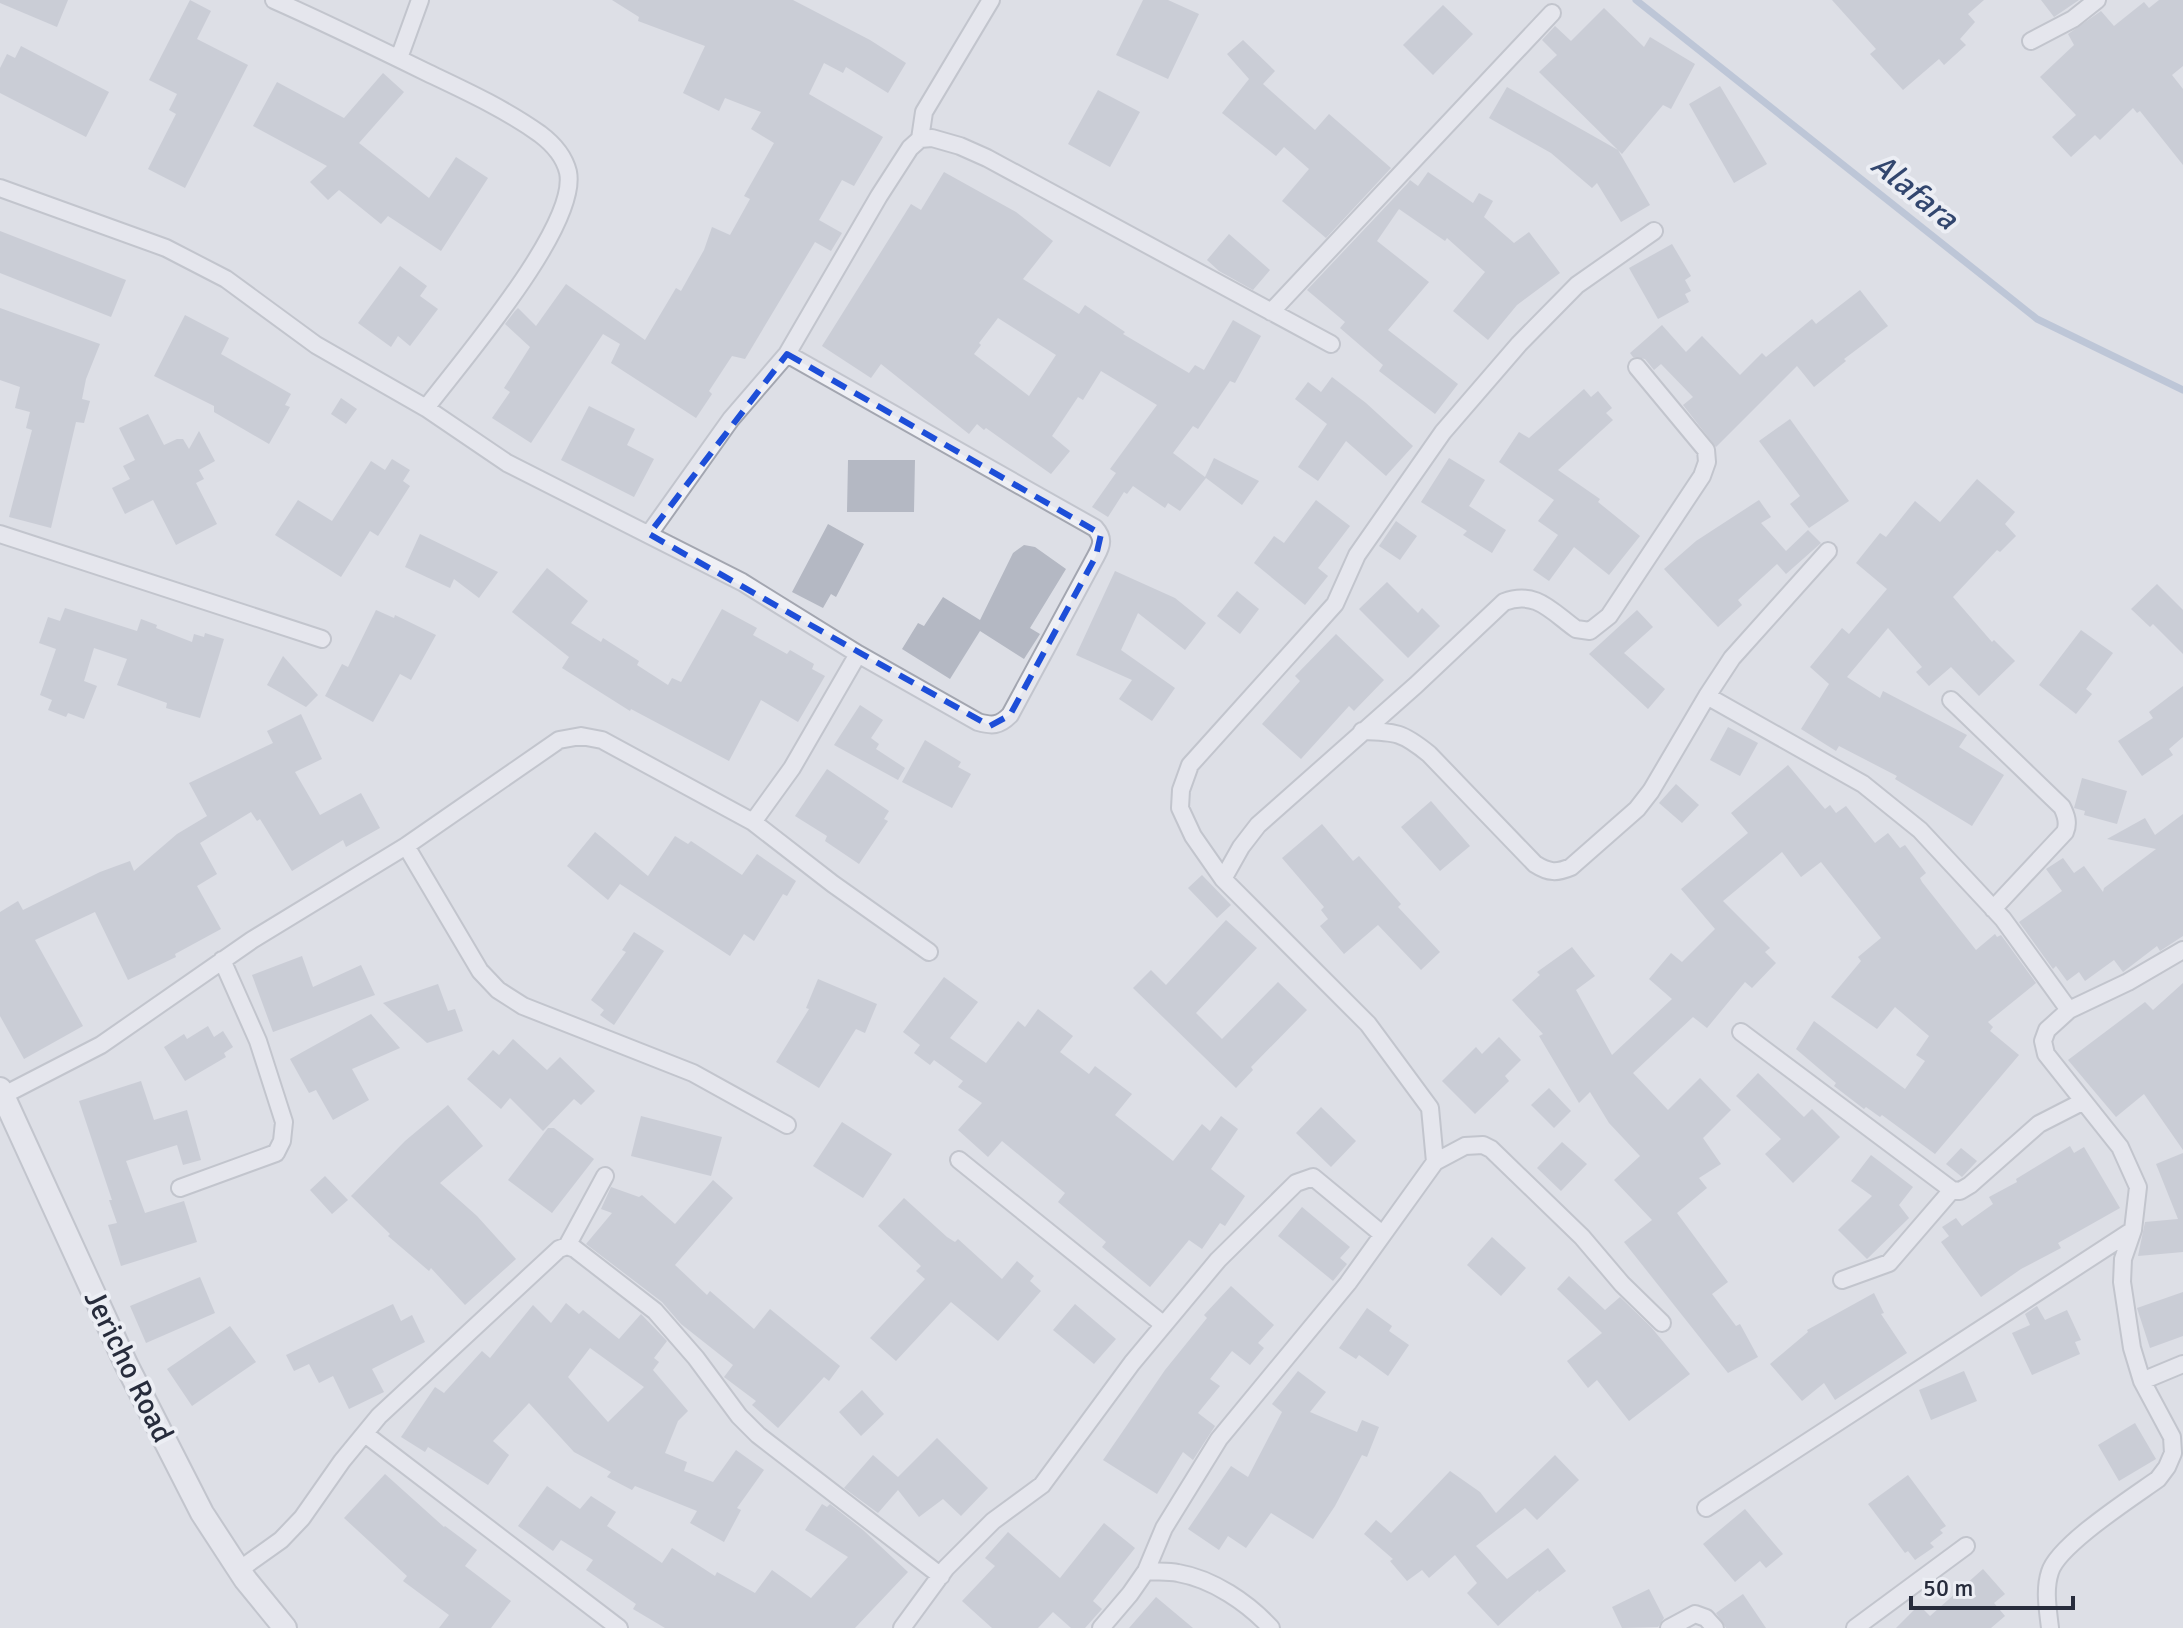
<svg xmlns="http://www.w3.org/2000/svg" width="2183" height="1628" viewBox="0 0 2183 1628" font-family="Signika,sans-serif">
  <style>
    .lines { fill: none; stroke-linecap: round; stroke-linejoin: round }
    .stream { stroke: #98a9c6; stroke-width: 7 }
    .building { fill: #b4b8c3; fill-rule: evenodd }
    .minor-casing { stroke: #a3a6b0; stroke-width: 20 }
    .tertiary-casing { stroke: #a3a6b0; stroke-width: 26 }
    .minor { stroke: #eff0f5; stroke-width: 16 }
    .tertiary { stroke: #eff0f5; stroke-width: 22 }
    .marked { fill: none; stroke: #1d4ed8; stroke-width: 6; stroke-dasharray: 16 10; stroke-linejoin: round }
    .labels { text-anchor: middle; stroke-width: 8; stroke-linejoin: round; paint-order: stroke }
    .street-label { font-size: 30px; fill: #272c3c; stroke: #eceef4 }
    .water-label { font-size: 32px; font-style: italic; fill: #32466e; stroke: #eceef4 }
  </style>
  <rect width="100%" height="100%" fill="#dddfe6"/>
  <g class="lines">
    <path class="stream" d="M1636 0 2037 319 2183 390"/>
  </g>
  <path class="building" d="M0 0H68L57 27 0 3Z
    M190 0 211 11 197 39 248 65 185 188 148 169 176 114 169 110 177 94 149 80Z
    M612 0H793L870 40 906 63 888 93 846 67 843 73 824 63 809 94 883 137 854 186 842 180 819 220 842 233 831 251 815 242 745 359 732 356 709 391 712 394 696 418 611 363 620 344 603 334 531 443 492 418 510 392 504 388 530 347 505 324 515 311 518 308 536 326 566 284 645 340 676 288 681 291 704 250 712 227 730 235 750 199 744 196 774 143 751 129 761 112 725 98 719 111 683 93 705 46 638 21 639 17Z
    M1143 0H1168L1199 14 1168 79 1116 55Z
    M1832 0H1984L1968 14 1975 22 1960 39 1966 45 1944 65 1939 59 1903 90 1870 54 1876 49Z
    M2041 0H2079L2054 17Z
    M2159 0H2183V66L2172 75 2183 89V165L2140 111 2137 113 2133 108 2100 140 2095 135 2071 157 2052 137 2076 115 2040 77 2074 45 2068 34 2101 11 2114 26 2144 2 2149 8Z
    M1443 5 1473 34 1433 75 1403 45Z
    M1604 8 1644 47 1650 37 1695 64 1671 109 1663 105 1622 154 1539 72 1557 55 1542 40 1555 26 1571 41Z
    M1243 40 1275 71 1263 84 1315 130 1329 114 1391 168 1326 238 1282 201 1309 169 1284 147 1276 156 1222 113 1249 79 1227 54Z
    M21 46 109 92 86 137 0 93V68L7 54 15 58Z
    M383 73 404 92 359 143 429 198 456 157 488 178 441 251 388 216 381 224 339 190 328 200 310 182 327 166 253 126 277 82 344 118Z
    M1720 86 1767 164 1734 183 1689 104Z
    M1507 87 1618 150 1650 205 1621 222 1597 183 1592 188 1551 153 1489 118Z
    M1098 90 1140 112 1110 167 1068 144Z
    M944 172 1016 212 1053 241 1023 279 1079 314 1085 305 1125 332 1123 334 1189 373 1195 365 1204 370 1233 320 1261 336 1235 383 1230 381 1198 429 1193 426 1173 453 1205 477 1214 458 1259 481 1242 505 1206 478 1180 511 1168 503 1165 508 1133 486 1127 494 1124 492 1108 517 1092 507 1116 473 1110 469 1157 405 1101 371 1083 400 1078 397 1052 436 1070 451 1051 474 986 428 984 430 977 424 969 434 881 364 871 378 822 346 911 204 921 210ZM998 318 1056 355 1029 396 974 354 981 345 979 343Z
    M1428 172 1473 203 1479 193 1493 201 1484 217 1514 243 1529 232 1560 273 1517 305 1488 340 1453 311 1485 272 1447 238 1445 241 1399 209 1377 241 1429 282 1388 330 1458 384 1435 414 1379 371 1383 365 1340 328 1345 322 1307 290 1408 183 1410 180 1418 186Z
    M0 231 126 280 111 317 0 273Z
    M1229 234 1270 270 1253 290 1219 271 1207 260Z
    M1672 244 1691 276 1685 280 1691 291 1685 294 1689 302 1658 319 1629 268Z
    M400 266 427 286 420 296 438 309 410 346 398 336 391 347 358 323Z
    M1860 290 1888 326 1844 359 1846 361 1814 387 1797 366 1716 447 1683 405 1693 397 1661 364 1654 370 1645 359 1633 357 1630 353 1662 325 1686 352 1702 336 1740 375 1762 353 1766 357 1812 319 1816 324Z
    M0 308 100 344 86 379 82 399 90 401 84 423 76 422 51 528 9 517 32 430 26 428 30 412 15 408 20 387 0 380Z
    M185 315 229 338 221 354 291 394 285 405 290 407 269 444 214 412V406L154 376Z
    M1332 377 1366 403 1413 446 1386 476 1346 441 1318 481 1298 467 1327 424 1295 399 1308 382 1321 392Z
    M1584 389 1591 397 1598 391 1612 408 1606 413 1613 420 1558 470 1600 499 1598 502 1640 536 1609 575 1574 547 1549 581 1533 570 1558 535 1538 521 1554 500 1499 462 1519 432 1529 438Z
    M341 398 357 409 346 424 331 414Z
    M589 406 635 429 627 445 654 459 634 497 561 460Z
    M148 414 164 445 177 439H183L189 449 199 431 215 461 199 470 204 479 196 483 217 524 176 545 153 500 125 514 112 488 130 479 123 466 135 460 119 428Z
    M1790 419 1849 501 1809 528 1790 504 1800 496 1759 441Z
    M1449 458 1485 480 1469 506 1506 530 1492 553 1463 535 1467 531 1421 502Z
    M392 459 410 470 403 481 410 486 378 536 370 531 341 577 275 535 298 500 332 521 371 461 385 470Z
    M848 460H915L914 512H847Z
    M1977 479 2015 512 2005 524 2016 536 2000 552 1997 550 1953 597 1992 642 1994 640 2015 661 1979 696 1951 667 1929 686 1916 672 1922 667 1888 628 1847 677 1880 698 1883 691 1967 735 1959 747 2004 775 1972 826 1895 779 1897 776 1839 746 1836 751 1801 729 1829 684 1810 667 1842 628 1849 634 1887 589 1856 563 1880 533 1886 537 1915 501 1940 522Z
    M1316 500 1350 526 1318 568 1328 576 1305 605 1254 563 1274 536 1284 543Z
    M1759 500 1771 517 1761 523 1786 551 1808 530 1821 543 1786 574 1777 564 1738 600 1742 605 1718 627 1664 569 1696 541Z
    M1396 521 1417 536 1400 560 1379 546Z
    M828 524 864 544 836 597 831 594 823 608 792 592Z
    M420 534 498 572 479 598 454 579 450 588 405 567Z
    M1024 545 1035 547 1066 569 1030 628 1040 634 1024 659 980 631 950 679 902 649 918 623 924 626 943 597 980 620 1013 553Z
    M547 568 588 601 571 623 601 642 603 638 639 661 637 665 668 685 672 678 681 682 722 609 757 628 753 635 787 654 790 650 814 664 812 669 825 676 798 722 761 700 729 761 631 709 630 711 562 668 569 657 512 612Z
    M1115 571 1175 598 1206 623 1185 650 1138 613 1121 650 1175 688 1152 721 1119 699 1132 680 1076 655Z
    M1387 582 1418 613 1422 608 1440 626 1408 658 1359 609Z
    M2157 584 2183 610V654L2153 624 2150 627 2131 609Z
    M1237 591 1259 609 1240 634 1217 616Z
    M65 608 137 631 141 619 157 625 156 628 192 642 194 634 204 637 205 633 224 639 200 718 166 708 167 703 117 685 127 659 94 648 84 681 97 686 84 719 68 713 66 717 48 710 52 700 40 695 56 649 39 643 48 617 60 621Z
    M376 610 394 618 395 615 436 635 411 680 400 674 373 722 325 696 342 664 348 667Z
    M1637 610 1653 627 1624 653 1665 689 1648 709 1589 654Z
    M2081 630 2113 653 2086 689 2092 694 2076 714 2039 685Z
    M1336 634 1384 680 1354 711 1349 706 1301 759 1262 724 1300 681 1295 676Z
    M283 656 318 695 306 707 267 685Z
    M2183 686V737L2169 749 2173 755 2142 776 2118 741 2153 718 2149 712Z
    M860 705 883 720 871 738 879 744 876 749 905 768 898 780 834 745Z
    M301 714 322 759 295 772 320 815 361 793 380 828 346 847 343 840 292 871 260 819 257 821 251 812 200 843 217 874 197 886 221 929 175 954 176 957 128 980 95 912 35 940 83 1026 24 1059 0 1016V912L18 901 23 910 100 872 130 861 134 871 177 834 207 816 189 783 273 743 267 731Z
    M1728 727 1758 743 1740 776 1710 760Z
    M925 740 961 762 958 767 971 774 952 808 902 782Z
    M1788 765 1825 809 1830 805 1836 813 1846 806 1875 843 1888 833 1900 848 1905 845 1926 873 1920 878 1922 882 1976 950 1995 934 1997 937 2001 935 2036 983 1988 1022 1993 1027 1990 1031 2019 1055 1935 1154 1882 1115 1880 1117 1866 1107 1864 1109 1834 1086 1836 1083 1796 1049 1814 1021 1905 1089 1925 1061 1916 1055 1929 1036 1895 1007 1877 1029 1831 997 1861 961 1858 957 1881 938 1821 862 1801 877 1782 852 1723 901 1770 948 1765 952 1776 963 1752 988 1745 982 1707 1028 1693 1017 1633 1073 1668 1110 1700 1078 1731 1110 1703 1138 1721 1164 1699 1178 1707 1188 1677 1213 1728 1282 1712 1294 1736 1326 1740 1324 1758 1357 1728 1373 1624 1242 1652 1220 1614 1180 1640 1156 1609 1123 1590 1092 1579 1103 1539 1036 1543 1034 1512 1000 1540 975 1537 972 1572 947 1595 976 1576 990 1612 1055 1672 999 1649 979 1671 953 1682 962 1715 929 1681 889 1748 833 1731 813Z
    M827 769 889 811 884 819 888 821 859 864 825 841 827 836 795 816Z
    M2082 778 2127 791 2117 824 2084 815 2085 811 2074 808Z
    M1676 784 1699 805 1682 823 1659 803Z
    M1431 801 1470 846 1440 871 1401 827Z
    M2183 814V936L2160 951 2157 946 2123 972 2114 960 2085 981 2079 972 2067 981 2056 966 2053 969 2019 922 2062 891 2046 869 2063 858 2074 873 2084 866 2103 892 2104 888 2156 849 2107 839 2145 818 2155 835Z
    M1322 824 1353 861 1359 856 1401 904 1398 907 1440 952 1421 970 1378 925 1344 954 1320 926 1328 919 1321 910 1324 907 1282 858Z
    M595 832 648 876 675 836 688 844 691 841 742 875 757 854 796 881 787 896 783 894 754 941 744 934 730 956 620 884 608 900 567 866Z
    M1202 875 1231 905 1217 918 1188 888Z
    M1226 920 1257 948 1196 1013 1222 1039 1278 982 1307 1010 1251 1067 1253 1070 1236 1088 1133 988 1151 970 1166 985Z
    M634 932 664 951 614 1025 600 1015 604 1010 591 1000 626 952 622 950Z
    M302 956 313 987 361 965 375 995 273 1032 252 975Z
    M944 977 978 1002 950 1038 986 1063 1018 1021 1025 1027 1038 1009 1073 1036 1060 1052 1089 1074 1095 1066 1132 1094 1115 1115 1173 1161 1202 1124 1210 1131 1221 1116 1238 1129 1211 1169 1245 1196 1225 1226 1220 1223 1202 1249 1189 1240 1150 1287 1102 1247 1106 1242 1058 1202 1065 1193 1002 1141 988 1157 958 1130 982 1103 958 1087 963 1081 934 1060 930 1065 914 1053 920 1045 903 1032Z
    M818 979 877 1004 865 1033 856 1029 819 1088 776 1062 809 1009 806 1008Z
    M2183 983V1150L2144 1094 2116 1117 2068 1060 2145 1002 2153 1010Z
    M438 984 448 1011 455 1009 463 1031 427 1043 383 1003Z
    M371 1014 400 1048 352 1069 369 1100 333 1120 316 1090 309 1093 290 1059Z
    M208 1026 214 1037 223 1031 233 1047 224 1053 226 1057 185 1081 164 1047 184 1034 187 1039Z
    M1499 1037 1521 1060 1505 1076 1509 1081 1475 1114 1442 1081 1476 1047 1482 1054Z
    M513 1039 547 1070 560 1057 595 1091 581 1105 574 1099 543 1131 510 1098 501 1109 467 1079 493 1050 499 1055Z
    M1758 1073 1804 1117 1812 1109 1840 1137 1793 1183 1765 1154 1781 1139 1736 1096Z
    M141 1081 154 1120 187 1110 201 1160 183 1165 177 1145 126 1161 145 1213 184 1201 197 1242 121 1266 108 1225 117 1223 109 1200H112L79 1101Z
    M1549 1088 1571 1111 1554 1128 1531 1105Z
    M448 1105 483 1146 440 1183 477 1216 516 1259 465 1305 431 1268 429 1271 388 1236 390 1234 351 1196 405 1141Z
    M1321 1107 1356 1141 1331 1167 1296 1133Z
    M641 1116 722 1137 711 1176 631 1156Z
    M842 1122 892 1154 863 1198 813 1166Z
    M548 1128H554L594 1159 552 1213 508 1180Z
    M1562 1142 1587 1164 1561 1191 1537 1168Z
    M2070 1146 2074 1153 2084 1147 2120 1208 2058 1243 2061 1248 2021 1269 1981 1297 1941 1242 1949 1236 1942 1227 1956 1218 1962 1226 1993 1204 1989 1197 2017 1182 2016 1179Z
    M1961 1148 1977 1161 1962 1177 1946 1164Z
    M2183 1153V1252L2138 1256 2145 1222 2178 1219 2156 1164Z
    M1871 1155 1913 1187 1899 1205 1909 1218 1867 1259 1838 1230 1872 1196 1851 1181Z
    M325 1176 348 1200 332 1214 310 1190Z
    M713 1180 733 1198 675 1265 707 1295 710 1291 754 1329 770 1309 840 1366 829 1381 824 1377 778 1428 752 1405 756 1401 724 1377 733 1365 681 1324 662 1302 586 1244 612 1213 601 1209 611 1187 639 1197 642 1195 675 1224Z
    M904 1198 947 1237 955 1242 958 1239 1002 1279 1017 1261 1034 1276 1030 1281 1041 1291 998 1341 951 1302 896 1361 870 1338 925 1279 916 1271 921 1266 878 1226Z
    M1302 1207 1350 1247 1340 1258 1347 1264 1333 1281 1278 1236Z
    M1492 1237 1526 1268 1501 1296 1467 1265Z
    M1569 1276 1605 1310 1620 1297 1651 1327 1690 1374 1629 1421 1597 1380 1588 1388 1567 1361 1602 1333 1557 1289Z
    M200 1277 215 1313 146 1343 130 1306Z
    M1231 1286 1274 1325 1258 1343 1264 1348 1250 1365 1232 1351 1210 1379 1220 1386 1198 1413 1215 1426 1193 1460 1183 1452 1157 1494 1103 1460 1165 1370 1207 1318 1204 1315Z
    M2183 1292V1336L2150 1348 2137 1308Z
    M1874 1293 1884 1313 1881 1314 1907 1353 1835 1400 1824 1383 1802 1401 1770 1364 1808 1332 1807 1330Z
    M566 1303 579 1314 583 1310 619 1339 641 1314 667 1341 654 1358 659 1362 653 1370 688 1411 678 1421 665 1453 687 1462 684 1471 713 1482 736 1450 764 1470 737 1508 741 1510 724 1542 690 1523 697 1511 635 1486 632 1490 607 1477 611 1472 574 1452 529 1403 493 1441 509 1455 488 1485 428 1447 425 1452 401 1437 435 1387 444 1393 482 1351 490 1358 533 1305 551 1323ZM590 1348 644 1387 608 1422 568 1377Z
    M393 1304 401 1321 412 1315 425 1342 372 1369 384 1392 349 1409 333 1376 319 1383 309 1364 294 1371 286 1355Z
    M1075 1304 1116 1339 1094 1364 1053 1330Z
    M2037 1306 2045 1320 2067 1310 2081 1340 2075 1342 2080 1354 2032 1375 2012 1333 2030 1325 2025 1314Z
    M1367 1308 1392 1326 1389 1331 1409 1345 1388 1376 1359 1355 1356 1359 1339 1348Z
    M230 1326 256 1362 192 1406 167 1369Z
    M1298 1371 1326 1392 1310 1412 1357 1432 1362 1420 1379 1427 1367 1457 1362 1455 1335 1506 1313 1539 1271 1513 1246 1548 1228 1536 1219 1550 1188 1529 1231 1466 1248 1477 1282 1412 1272 1404Z
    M1964 1371 1977 1401 1931 1420 1919 1390Z
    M862 1390 884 1414 861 1436 839 1412Z
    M2135 1423 2156 1459 2119 1481 2098 1445Z
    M937 1438 988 1488 961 1516 943 1499 919 1517 898 1490 878 1513 844 1488 873 1455 898 1477Z
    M1555 1455 1579 1480 1537 1520 1525 1508 1476 1546 1507 1579 1548 1548 1566 1571 1539 1592 1538 1590 1498 1626 1467 1593 1477 1583 1455 1555 1429 1578 1422 1570 1407 1581 1390 1561 1393 1559 1364 1534 1376 1520 1391 1533 1450 1471 1480 1492 1496 1513Z
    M385 1474 444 1527 445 1526 477 1550 465 1566 511 1601 491 1628H439L449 1615 403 1581 407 1576 344 1518Z
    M1908 1475 1946 1526 1940 1530 1943 1533 1930 1543 1934 1547 1915 1560 1908 1551 1905 1553 1868 1504Z
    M547 1486 580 1509 591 1496 616 1512 607 1526 662 1563 672 1548 715 1576 717 1572 755 1593 772 1570 811 1598 848 1557 805 1530 822 1504 827 1507 830 1504 863 1530 908 1572 855 1628H665L633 1609 636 1604 586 1570 593 1560 561 1540 553 1551 518 1526Z
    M1745 1509 1783 1554 1766 1568 1760 1561 1735 1582 1703 1544Z
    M1104 1523 1135 1548 1093 1601 1102 1609 1085 1628H1071L1053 1612 1038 1628H992L962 1601 995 1566 985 1558 1008 1532 1060 1578Z
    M1983 1569 2005 1594 1994 1603 2005 1616 1991 1628H1896L1919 1605 1930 1616Z
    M1649 1589 1664 1618 1658 1627 1622 1628 1612 1607Z
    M1743 1594 1766 1628H1726L1716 1613Z
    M1156 1597 1193 1628H1129Z"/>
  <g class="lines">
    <g class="minor-casing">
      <path id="minor" d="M274 0C326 23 377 48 428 73 466 91 505 109 540 134 552 143 564 156 568 172 579 226 460 363 426 408
        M2031 41 2073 19 2097 0
        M399 58 420 0
        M920 139 924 112 991 0
        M0 188 166 248 226 279 316 345 426 408 507 463 742 582 858 654 978 722C992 726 999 726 1010 715L1096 556C1102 545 1104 538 1095 528L787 354
        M1271 312 1552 13
        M0 534 322 639
        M649 534 731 419 787 354 879 196 910 148 920 139 932 138 960 146 987 158 1331 344
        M1707 696 1863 784 1920 830 2003 919 2069 1010
        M1951 700 2062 807C2066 815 2069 823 2065 832L1993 909
        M1362 731C1396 732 1402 732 1429 754L1535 864C1549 873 1557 873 1571 867L1637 809 1651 791 1707 696 1732 658 1828 551
        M753 822 792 768 858 654
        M406 846 480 971 498 990 523 1006 693 1073 787 1125
        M1223 879 1241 847 1258 825 1416 685 1504 602C1536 590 1551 611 1576 629L1590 631 1609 616 1702 476 1707 462 1706 450 1637 367
        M1741 1032 1952 1190 1960 1191 1970 1185 2039 1124 2082 1102
        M4 1095 101 1045 252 940 406 846 559 740 581 736 602 740 753 822 833 884 929 952
        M959 1160 1164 1325
        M1435 1162 1430 1108 1368 1024 1223 879 1193 836 1180 808 1181 790 1190 765 1335 604 1357 555 1443 432 1519 344 1577 285 1654 231
        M180 1188 276 1153 282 1141 284 1122 258 1041 222 960
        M567 1246 575 1249 655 1311 696 1358 739 1416 758 1435 941 1576
        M1842 1280 1889 1263 1952 1190
        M2142 1381 2183 1364
        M365 1434 619 1628
        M1706 1508 2133 1230
        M239 1570 281 1540 302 1518 342 1461 379 1416 559 1249 567 1246 605 1176
        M1146 1571C1157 1572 1168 1571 1178 1573 1213 1579 1248 1603 1271 1628
        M902 1628 946 1568 993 1521 1042 1485 1132 1363 1218 1260 1296 1183 1313 1177 1382 1234
        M1101 1628 1130 1594 1146 1571 1164 1528 1219 1439 1348 1283 1435 1162 1465 1146 1483 1145 1491 1149 1582 1237 1622 1284 1662 1323
        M1669 1628 1695 1614 1706 1618 1715 1628
        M1855 1628 1966 1546
        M2050 1628C2048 1610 2044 1590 2050 1572 2058 1545 2133 1497 2158 1479L2167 1467 2173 1453 2172 1437 2142 1381 2132 1348 2122 1282 2123 1259 2133 1230 2138 1187 2120 1147 2046 1054 2043 1041 2047 1030 2069 1010 2128 982 2183 950"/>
    </g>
    <g class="tertiary-casing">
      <path id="tertiary" d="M0 1089 126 1364 202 1513 245 1579 285 1628"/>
    </g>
    <use href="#minor" class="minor"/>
    <use href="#tertiary" class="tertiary"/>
  </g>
  <path d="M0 0H2183V1628H0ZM787 354 1101 534 1096 556 1010 715 990 726 649 534Z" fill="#dddfe6" fill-opacity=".55" fill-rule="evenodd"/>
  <path class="marked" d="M787 354 1101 534 1096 556 1010 715 990 726 649 534Z"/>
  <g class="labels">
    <g class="street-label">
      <text transform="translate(129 1366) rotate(64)" y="10">Jericho Road</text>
    </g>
    <g class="water-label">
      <text transform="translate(1915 191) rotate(39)" y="11">Alafara</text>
    </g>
  </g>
  <path d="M1911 1596v12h162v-12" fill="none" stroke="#272c3c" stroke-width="4"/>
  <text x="1923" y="1596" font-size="24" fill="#272c3c" stroke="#eceef4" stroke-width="6" paint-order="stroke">50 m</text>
</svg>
